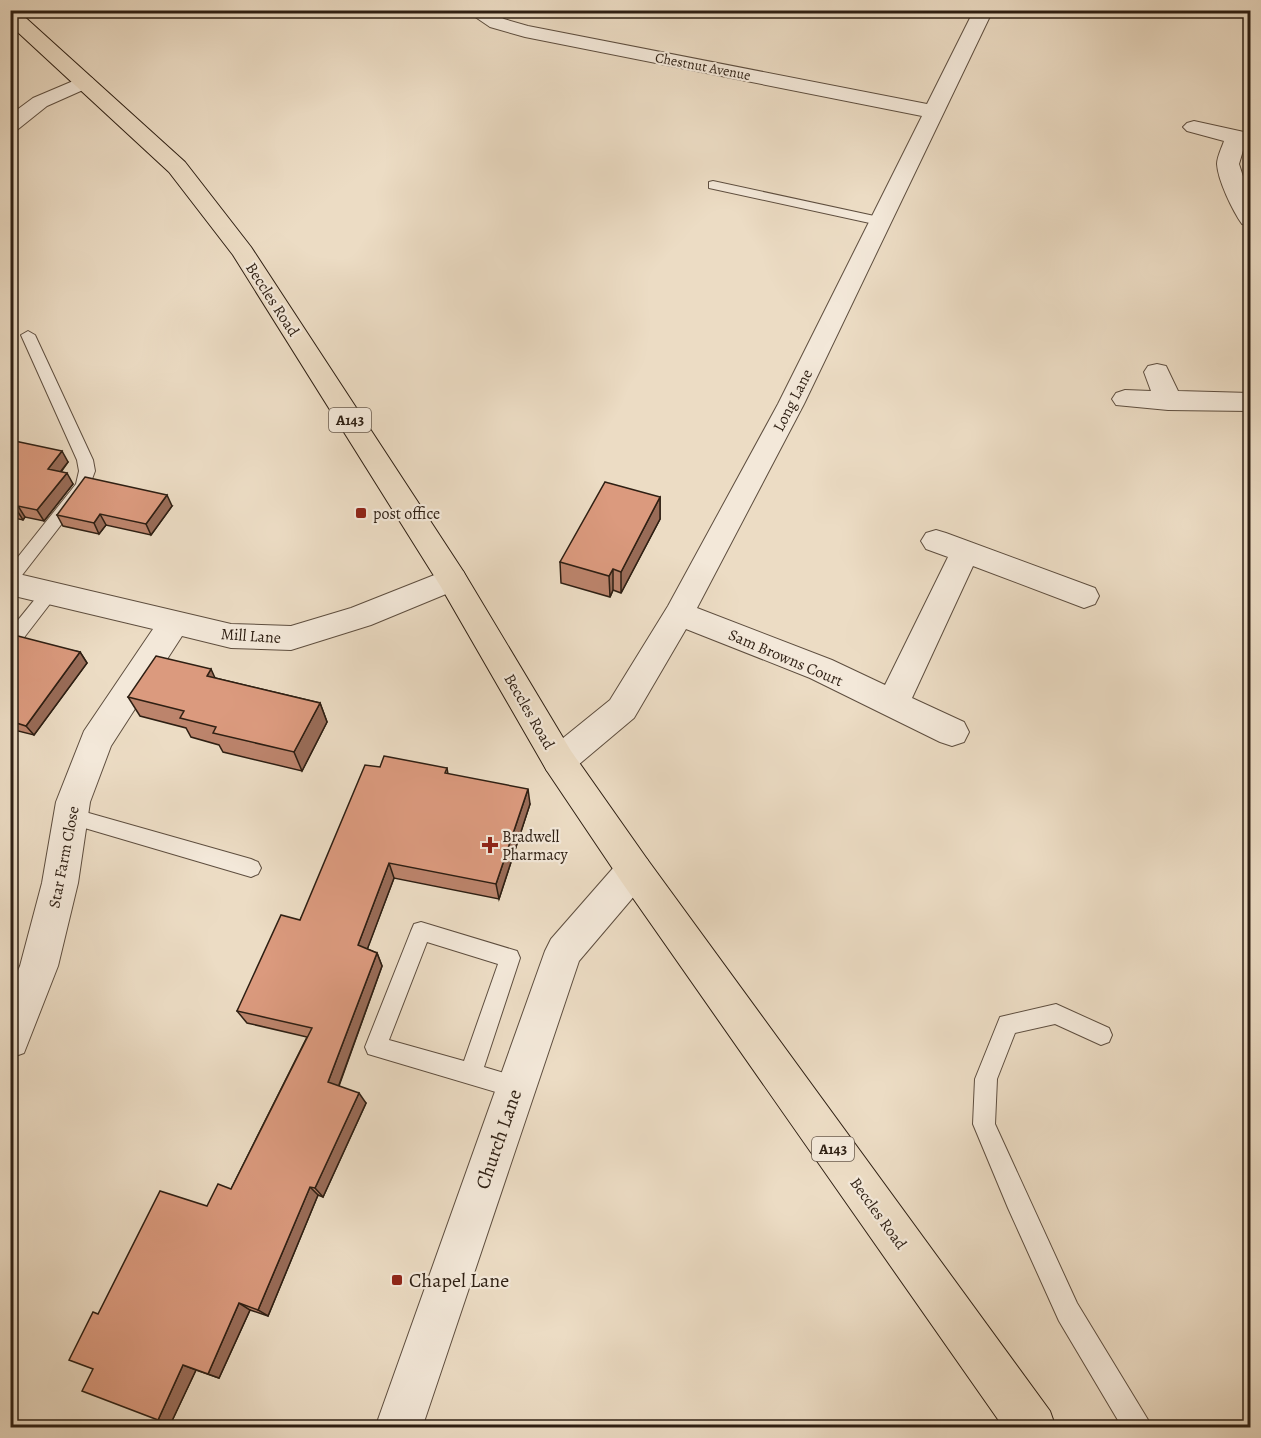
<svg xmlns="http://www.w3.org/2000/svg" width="1261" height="1438" viewBox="0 0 1261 1438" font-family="Alegreya,serif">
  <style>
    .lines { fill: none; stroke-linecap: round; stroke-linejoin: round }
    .service-casing { stroke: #5e4e3f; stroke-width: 2 }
    .minor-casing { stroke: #5e4e3f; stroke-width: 2 }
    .trunk-casing { stroke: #2e1f13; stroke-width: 2 }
    .service { fill: #f3e8d9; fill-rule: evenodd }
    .minor { fill: #f3e8d9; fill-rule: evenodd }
    .trunk { fill: #ecdcc4; fill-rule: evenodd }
    .wall { fill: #bc846c; stroke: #2e1f13; stroke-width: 1.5 }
    .shaded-wall { fill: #996c58; stroke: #2e1f13; stroke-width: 1.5 }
    .building { fill: #db9a7e; stroke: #2e1f13; stroke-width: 1.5 }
    .poi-dot { fill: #8f2418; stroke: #f3e8d9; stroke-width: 2 }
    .labels { text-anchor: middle; stroke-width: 4.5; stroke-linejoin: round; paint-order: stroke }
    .far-street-label { font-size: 14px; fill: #2e1f13; stroke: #f3e8d9 }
    .shield { fill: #f3e8d9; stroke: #695b4e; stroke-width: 1.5 }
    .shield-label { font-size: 15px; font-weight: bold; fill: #2e1f13 }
    .street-label { font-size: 16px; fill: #2e1f13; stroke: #f3e8d9 }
    .poi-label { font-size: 16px; fill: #2e1f13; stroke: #f3e8d9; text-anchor: start }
    .near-street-label { font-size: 20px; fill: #2e1f13; stroke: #f3e8d9 }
    .near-poi-label { font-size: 20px; fill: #2e1f13; stroke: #f3e8d9; text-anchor: start }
  </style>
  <rect width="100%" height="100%" fill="#ecdcc4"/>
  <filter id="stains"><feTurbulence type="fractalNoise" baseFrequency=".00333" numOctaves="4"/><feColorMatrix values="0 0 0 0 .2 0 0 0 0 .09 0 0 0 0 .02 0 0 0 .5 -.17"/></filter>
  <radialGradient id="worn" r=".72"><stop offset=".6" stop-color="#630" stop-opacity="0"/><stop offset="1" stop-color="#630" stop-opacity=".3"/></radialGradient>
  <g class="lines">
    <g class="service-casing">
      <path id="service" d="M713 181 879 217 885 221 879 225 709 188V182Z
        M28 331 35 335 93 460 95 471 88 490 16 583 10 585V567L76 484 79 471 77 460 21 335Z
        M50 586 56 588 58 592 56 596 16 648 10 650V630L44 588Z
        M71 808 251 859 258 862 261 868 258 874 251 877 71 824 64 822 61 816 64 810Z
        M421 922 517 951 520 958 484 1067 524 1079 527 1087 524 1095 516 1098 368 1054 365 1047 411 931 414 924ZM427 942 498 964 464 1061 389 1040Z
        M1056 1004 1109 1028 1112 1035 1109 1042 1101 1045 1055 1024 1015 1033 997 1079 995 1124 1077 1303 1153 1428H1123L1119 1422 1059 1321 1008 1208 973 1124 975 1079 1000 1017Z"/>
    </g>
    <g class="minor-casing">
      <path id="minor" d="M465 10H489L504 19 528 26 927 104 974 10H993L804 404 697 608 832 660 885 685 948 557 926 549 921 541 926 533 936 530 946 533 1095 588 1099 596 1095 604 1084 608 973 566 912 698 964 722 969 732 964 742 952 746 940 742 810 678 686 629 634 718 571 771 559 775 547 771 542 761 547 751 610 700 668 606 778 404 922 116 525 37 490 27Z
        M85 76 92 78 95 82 92 86 47 106 17 130 10 132V115L33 98Z
        M1194 121 1244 132 1247 137 1239 164 1250 198V226L1242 224C1233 211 1218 181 1217 164 1217 157 1222 147 1224 141L1187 131 1183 127 1187 123Z
        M1157 364 1166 366 1178 391 1250 393V411L1168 410 1116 405 1112 399 1116 393 1125 390 1151 391 1144 372 1148 366Z
        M452 568 463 571 467 579 463 587 371 625 291 650 231 648 182 636 111 746 90 802 78 883 58 966 24 1053 10 1058V989L20 966 42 883 56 802 84 731 153 629 10 595V572L231 624 291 626 351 608Z
        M634 854 647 859 652 870 647 881 579 961 422 1428H375L545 951 551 939 621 859Z"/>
    </g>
    <g class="trunk-casing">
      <path id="trunk" d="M10 10H17L185 162 251 247 463 571 571 751 647 859 1050 1411 1056 1428H1004L621 881 547 771 441 587 233 255 169 172 10 25Z"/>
    </g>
    <use href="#service" class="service"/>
    <use href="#minor" class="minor"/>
    <use href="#trunk" class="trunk"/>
  </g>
  <path class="wall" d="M10 440 68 462 61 472 73 484 44 521 25 517 23 520 10 517Z
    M660 497V519L621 593 613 590 610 597 561 583 560 562Z
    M172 506 151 535 106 525 99 534 63 526 57 515Z
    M10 639 80 652 87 663 34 735 10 729Z
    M215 678 320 703 327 722 302 771 223 752 219 745 191 737 186 728 140 716 128 697Z
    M380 767 447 768 448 774 530 804 499 899 394 878 367 949 377 953 382 966 339 1086 366 1103 323 1197 318 1195 268 1316 250 1310 219 1378 196 1370 171 1423 158 1420 93 1369 98 1314 207 1206 231 1189 307 1037 247 1023 237 1011 300 920Z"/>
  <path class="shaded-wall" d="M62 451 68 462 54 480 48 469Z
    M67 473 73 484 44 521 37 510Z
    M167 495 172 506 151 535 146 524Z
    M660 497V519L621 593V572Z
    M18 506 25 517 23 520 16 509Z
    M100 514 106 525 99 534 94 523Z
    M613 569V590L610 597 609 576Z
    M80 652 87 663 34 735 26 726Z
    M211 669 220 689 207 676Z
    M320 703 327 722 302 771 294 752Z
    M528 789 530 804 499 899 496 884Z
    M389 863 394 878 364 958 358 945Z
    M377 953 382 966 336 1093 328 1082Z
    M359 1093 366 1103 323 1197 315 1188Z
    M310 1187 318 1195 268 1316 258 1310Z
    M239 1303 250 1310 219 1378 208 1374Z
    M183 1365 196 1370 171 1423 158 1420Z"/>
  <path class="building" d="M10 440 62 451 48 469 67 473 37 510 18 506 16 509 10 508Z
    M85 477 167 495 146 524 100 514 94 523 57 515Z
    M605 482 660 497 621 572 613 569 609 576 560 562Z
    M14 635 80 652 26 726 10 721V639Z
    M156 656 211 669 207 676 320 703 294 752 213 733 216 727 180 718 184 711 128 697Z
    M384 756 447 768 445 773 528 789 496 884 389 863 358 945 377 953 328 1082 359 1093 315 1188 310 1187 258 1310 239 1303 208 1374 183 1365 158 1420 82 1391 93 1369 69 1360 93 1312 98 1314 160 1191 207 1206 218 1184 231 1189 312 1028 237 1011 281 915 300 920 365 765 380 767Z"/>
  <g class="poi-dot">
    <rect x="355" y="507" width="12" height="12" rx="3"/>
    <path d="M487 836h6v6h6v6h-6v6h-6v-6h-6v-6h6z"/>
    <rect x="391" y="1274" width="12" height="12" rx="3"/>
  </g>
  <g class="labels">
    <g class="far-street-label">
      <text transform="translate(703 66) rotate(11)" y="5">Chestnut Avenue</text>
    </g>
    <g class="shield">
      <rect x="329" y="408" width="42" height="24" rx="4.5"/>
      <rect x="812" y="1137" width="42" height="24" rx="4.5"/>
    </g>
    <g class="shield-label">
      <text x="350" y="425">A143</text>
      <text x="833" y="1154">A143</text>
    </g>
    <g class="street-label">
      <text transform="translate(273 299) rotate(57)" y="6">Beccles Road</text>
      <text transform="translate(792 400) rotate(-63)" y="6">Long Lane</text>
      <text transform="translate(251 635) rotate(4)" y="6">Mill Lane</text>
      <text transform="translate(786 657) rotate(23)" y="6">Sam Browns Court</text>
      <text transform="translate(530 711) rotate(60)" y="6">Beccles Road</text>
      <text transform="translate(63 857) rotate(-79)" y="6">Star Farm Close</text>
      <text transform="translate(879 1213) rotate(54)" y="6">Beccles Road</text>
    </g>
    <g class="poi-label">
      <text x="373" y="519">post office</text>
      <text x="502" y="842">Bradwell<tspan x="502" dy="18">Pharmacy</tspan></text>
    </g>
    <g class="near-street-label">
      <text transform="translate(498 1139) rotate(-71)" y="7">Church Lane</text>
    </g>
    <g class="near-poi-label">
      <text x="409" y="1287">Chapel Lane</text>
    </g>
  </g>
  <rect width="1261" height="1438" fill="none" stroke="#ecdcc4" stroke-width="36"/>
  <rect x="12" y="12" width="1237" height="1414" fill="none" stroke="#2e1f13" stroke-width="3"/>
  <rect x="18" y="18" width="1225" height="1402" fill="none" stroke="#2e1f13" stroke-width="1.5"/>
  <rect width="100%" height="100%" filter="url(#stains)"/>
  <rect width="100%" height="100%" fill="url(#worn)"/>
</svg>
